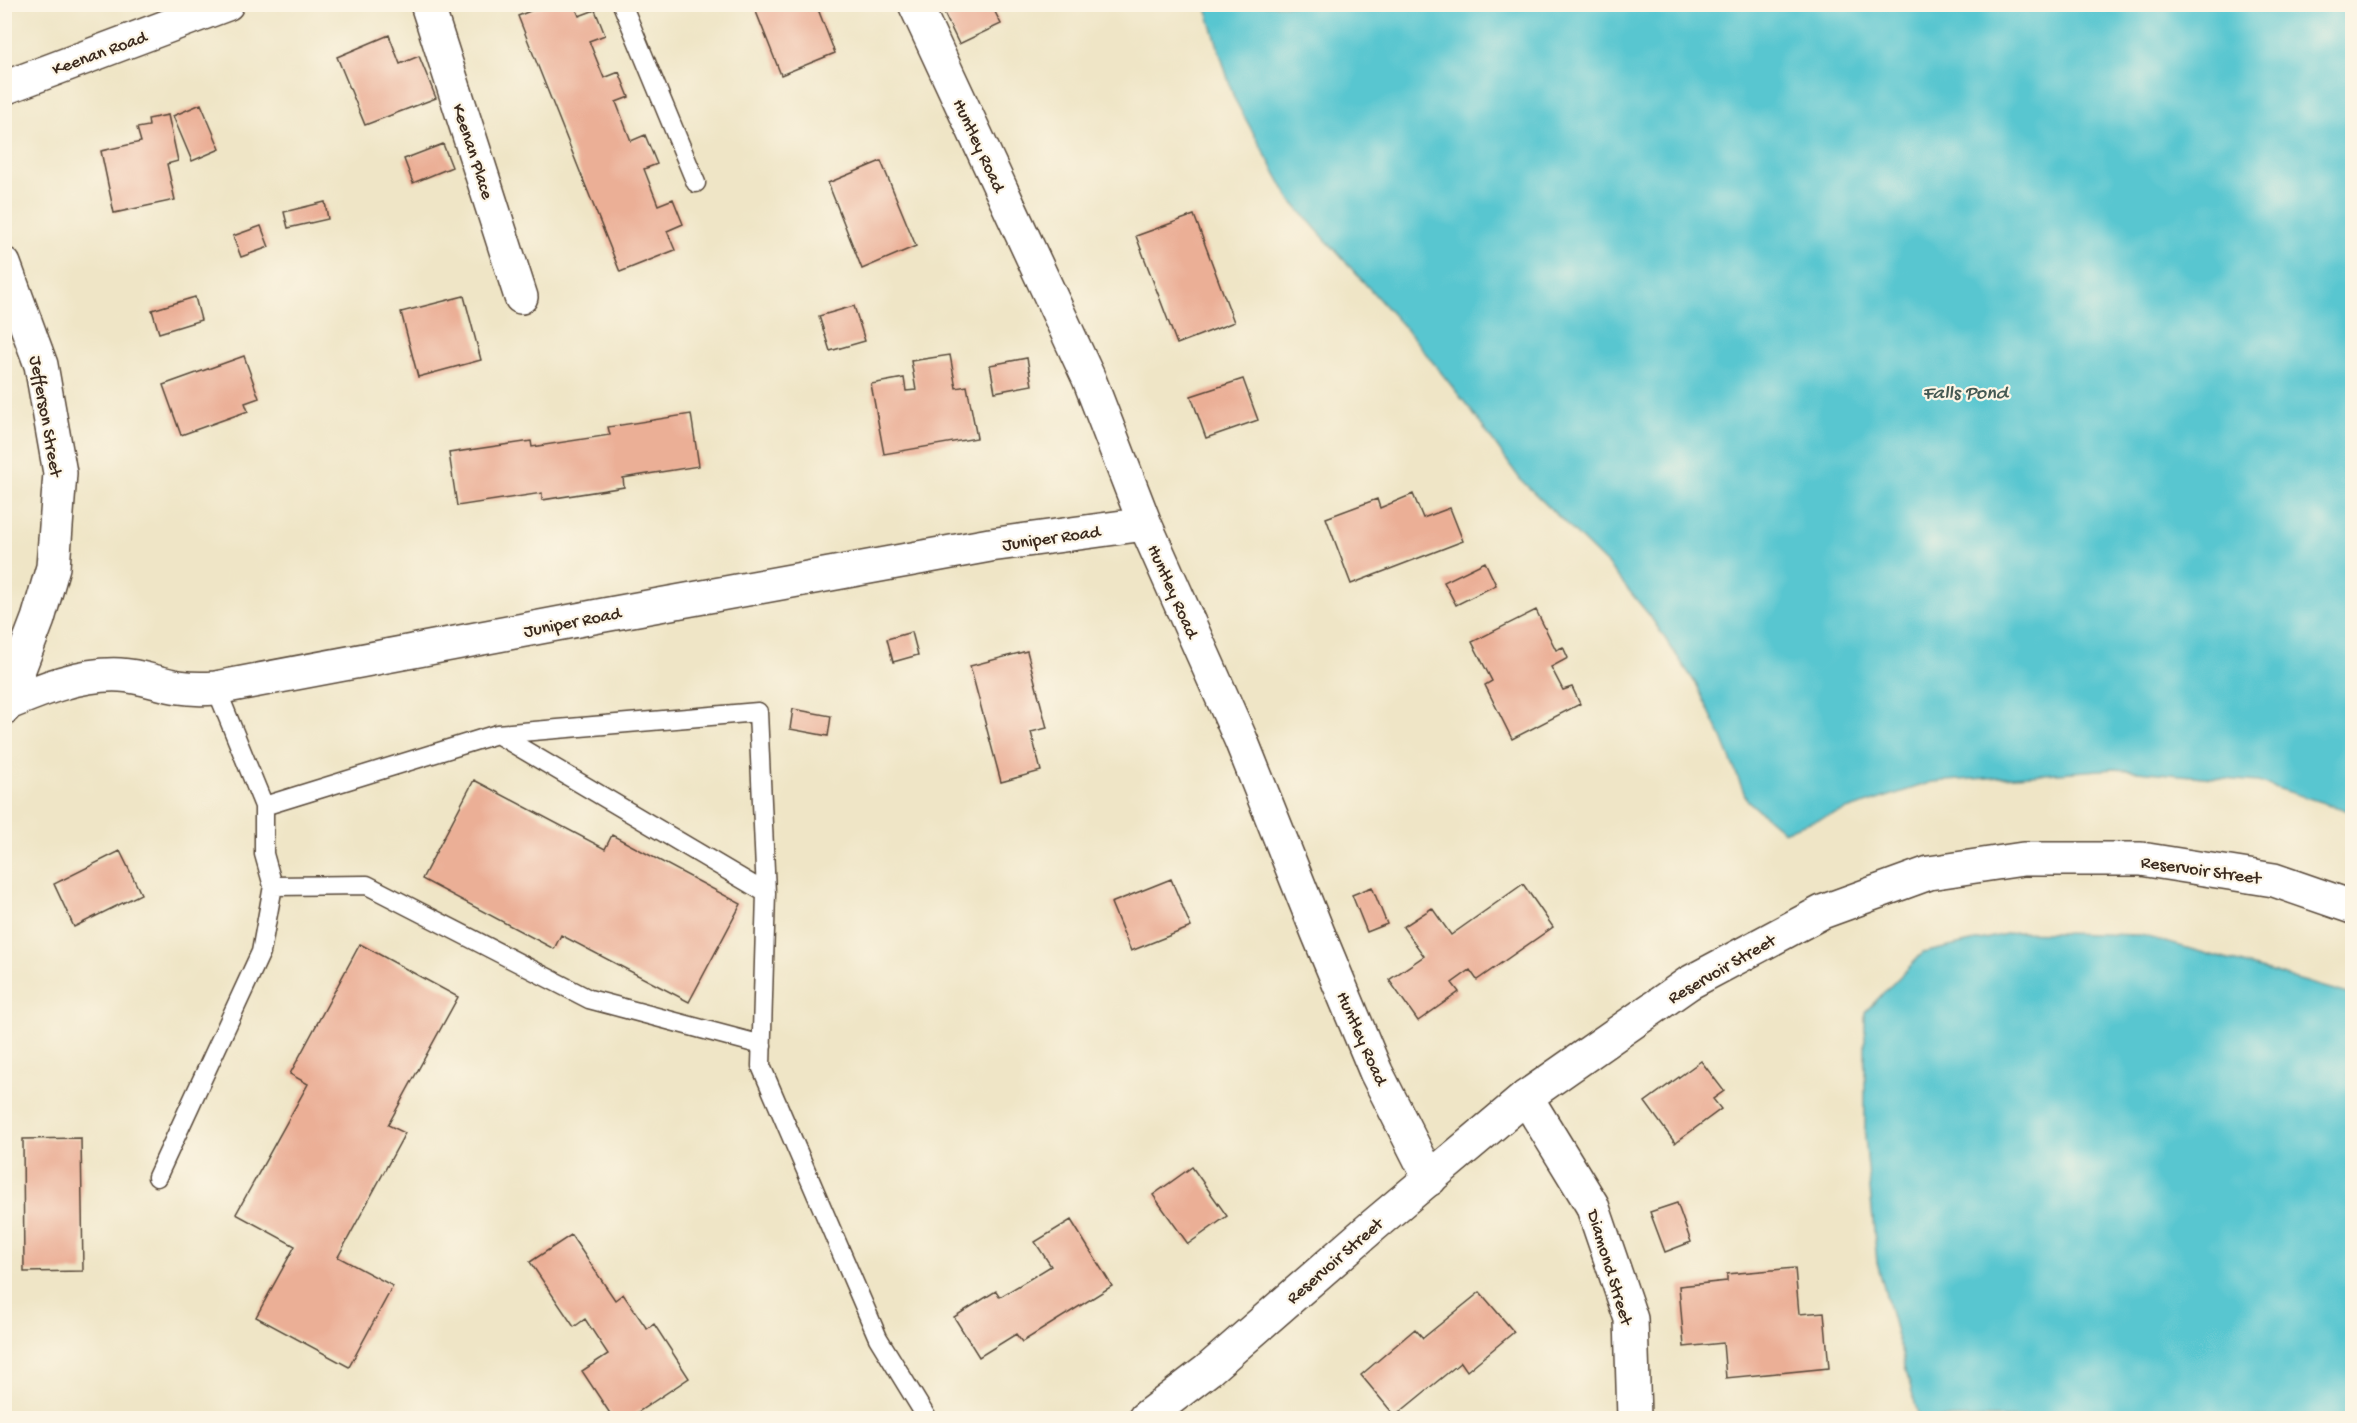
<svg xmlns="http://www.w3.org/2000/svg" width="2357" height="1423" viewBox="0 0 2357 1423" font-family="'Gochi Hand',sans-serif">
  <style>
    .water { fill: #59c6d0; stroke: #4a7877; stroke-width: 1.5 }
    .building { fill: #ebaf96 }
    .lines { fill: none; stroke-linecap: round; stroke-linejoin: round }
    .service-casing { stroke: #564637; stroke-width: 21 }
    .minor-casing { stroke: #564637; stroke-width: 36 }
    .tertiary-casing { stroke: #564637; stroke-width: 36 }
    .service { stroke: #fff; stroke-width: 18 }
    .minor { stroke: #fff; stroke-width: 33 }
    .tertiary { stroke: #fff; stroke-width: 33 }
    .labels { text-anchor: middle; stroke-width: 4.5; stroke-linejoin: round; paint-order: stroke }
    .street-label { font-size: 18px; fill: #3b2a1e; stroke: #fcf5e5 }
    .water-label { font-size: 20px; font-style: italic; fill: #445953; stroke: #fcf5e5 }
  </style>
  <rect width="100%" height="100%" fill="#fcf5e5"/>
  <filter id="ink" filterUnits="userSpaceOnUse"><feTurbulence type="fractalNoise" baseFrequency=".0167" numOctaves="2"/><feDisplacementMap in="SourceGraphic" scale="12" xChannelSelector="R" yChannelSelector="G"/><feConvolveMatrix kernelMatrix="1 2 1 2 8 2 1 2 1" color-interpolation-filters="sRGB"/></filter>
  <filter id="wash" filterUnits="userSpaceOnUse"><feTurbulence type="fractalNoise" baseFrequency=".008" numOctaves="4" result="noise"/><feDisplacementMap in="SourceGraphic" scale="24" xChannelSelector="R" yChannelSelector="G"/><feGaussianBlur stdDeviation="1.35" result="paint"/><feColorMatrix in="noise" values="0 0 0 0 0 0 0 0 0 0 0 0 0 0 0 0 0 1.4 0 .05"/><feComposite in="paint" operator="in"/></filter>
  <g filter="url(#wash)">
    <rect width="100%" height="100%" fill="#efe5c6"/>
    <path class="water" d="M1205 5H2352V812L2258 782 2115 769 1932 782 1783 831 1747 800 1722 738 1696 684 1650 616 1608 565 1520 479 1470 409 1412 336 1291 201 1234 98Z
      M2015 932 2141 935 2352 995V1418H1919L1877 1262 1865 1137V1012L1923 953Z"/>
    <g id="blocks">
      <path class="building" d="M547 4H574L579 16 595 10 605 35 589 41 604 78 619 72 629 97 616 102 631 141 645 135 657 164 644 169 658 205 673 199 683 224 667 231 675 250 620 272 518 16Z
        M753 4H816L835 53 781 75Z
        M957 4H991L1001 24 959 44 943 11Z
        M389 35 400 64 419 56 436 98 365 125 337 57Z
        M201 104 220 149 192 161 173 116Z
        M168 115 178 161 167 164 175 200 114 213 101 151 141 142 137 128 149 126 148 119Z
        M443 144 452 167 413 183 404 159Z
        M881 161 916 246 862 269 828 183Z
        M325 202 328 219 288 228 284 212Z
        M1194 215 1234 322 1177 344 1136 236Z
        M261 226 269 247 241 257 233 236Z
        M464 296 481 360 418 377 401 312Z
        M195 297 201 320 159 333 152 310Z
        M854 306 865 341 830 351 819 316Z
        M950 355 956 388 967 386 977 438 884 454 871 384 904 378 906 391 916 390 911 361Z
        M244 356 259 398 245 403 248 411 181 435 163 385Z
        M1027 358 1032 385 995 392 990 365Z
        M1243 379 1258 420 1206 438 1191 396Z
        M691 414 699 466 623 478 624 487 542 500V493L457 506 449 453 531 441 532 447 610 435 608 427Z
        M1413 494 1423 518 1450 508 1463 541 1351 584 1326 518 1377 499 1380 508Z
        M1485 562 1496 585 1456 605 1444 582Z
        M1536 610 1556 650 1563 647 1568 658 1551 667 1563 690 1572 687 1580 704 1512 739 1485 685 1492 681 1472 642Z
        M912 632 918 655 893 662 887 639Z
        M1027 651 1047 728 1031 732 1041 771 1001 782 970 666Z
        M793 709 831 716 828 736 790 729Z
        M474 780 605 849 612 835 741 904 689 1002 561 935 554 949 422 879Z
        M120 851 141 894 74 927 54 884Z
        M1171 879 1191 927 1131 951 1111 903Z
        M1523 884 1553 927 1477 980 1470 970 1452 983 1459 992 1418 1021 1389 980 1424 956 1403 927 1432 908 1451 935Z
        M1372 887 1387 924 1367 932 1352 895Z
        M360 944 458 997 388 1125 405 1133 338 1257 393 1286 349 1367 256 1317 295 1246 236 1214 308 1084 290 1074Z
        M1701 1061 1724 1091 1713 1099 1721 1109 1675 1143 1645 1102Z
        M81 1138 83 1271 24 1272 23 1139Z
        M1192 1167 1227 1216 1188 1244 1153 1195Z
        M1677 1203 1691 1242 1665 1252 1650 1212Z
        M1071 1220 1112 1286 1022 1342 1016 1334 979 1357 954 1317 996 1291 1000 1297 1051 1266 1035 1242Z
        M571 1235 615 1300 623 1294 647 1329 654 1324 689 1378 629 1418H613L582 1371 608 1354 585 1319 574 1327 530 1262Z
        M1795 1268 1799 1314 1824 1312 1829 1368 1726 1378 1723 1343 1684 1347 1679 1286 1727 1281V1274Z
        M1480 1292 1514 1332 1467 1371 1461 1362 1395 1416 1361 1375 1415 1329 1423 1338Z"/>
    </g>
  </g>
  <g filter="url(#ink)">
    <use href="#blocks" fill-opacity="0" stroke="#564637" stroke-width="1.5"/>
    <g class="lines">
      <g class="service-casing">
        <path id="service" d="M622 4 696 183
          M216 688 264 806 497 734 758 712 766 893 761 1066 878 1338 927 1418
          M497 734 766 893
          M264 806V854L273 886 367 885 589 999 762 1045
          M157 1177 261 952 273 886"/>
      </g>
      <g class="minor-casing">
        <path id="minor" d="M427 4 521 297
          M915 4 1089 379 1145 524 1241 740 1318 933 1376 1072 1430 1179
          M4 88 227 4
          M4 264 41 365 60 473 53 567 38 619 4 708
          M4 705C40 690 80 673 120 675 141 676 159 684 179 687 191 689 203 689 216 688L604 615 990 545 1145 524
          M1526 1097 1592 1205 1631 1319 1634 1418"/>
      </g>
      <g class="tertiary-casing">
        <path id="tertiary" d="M1145 1418 1208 1370 1374 1225 1526 1097 1689 983 1822 912 1929 873 2023 859H2141L2274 880 2352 907"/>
      </g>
      <use href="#service" class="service"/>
      <use href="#minor" class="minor"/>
      <use href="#tertiary" class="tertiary"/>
    </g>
  </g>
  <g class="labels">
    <g class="street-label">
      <text transform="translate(99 52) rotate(-20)" y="6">Keenan Road</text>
      <text transform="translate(980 145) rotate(65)" y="6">Huntley Road</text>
      <text transform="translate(474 151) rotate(72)" y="6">Keenan Place</text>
      <text transform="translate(47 416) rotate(80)" y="6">Jefferson Street</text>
      <text transform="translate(1051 537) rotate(-8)" y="6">Juniper Road</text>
      <text transform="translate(1174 591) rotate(66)" y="6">Huntley Road</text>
      <text transform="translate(572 621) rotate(-11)" y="6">Juniper Road</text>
      <text transform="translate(2201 869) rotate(8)" y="6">Reservoir Street</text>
      <text transform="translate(1721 968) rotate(-30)" y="6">Reservoir Street</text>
      <text transform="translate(1363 1038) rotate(66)" y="6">Huntley Road</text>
      <text transform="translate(1334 1260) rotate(-41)" y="6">Reservoir Street</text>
      <text transform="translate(1611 1267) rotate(73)" y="6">Diamond Street</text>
    </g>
    <g class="water-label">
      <text x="1965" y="398">Falls Pond</text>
    </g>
  </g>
  <rect width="2357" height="1423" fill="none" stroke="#fcf5e5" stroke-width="24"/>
</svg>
